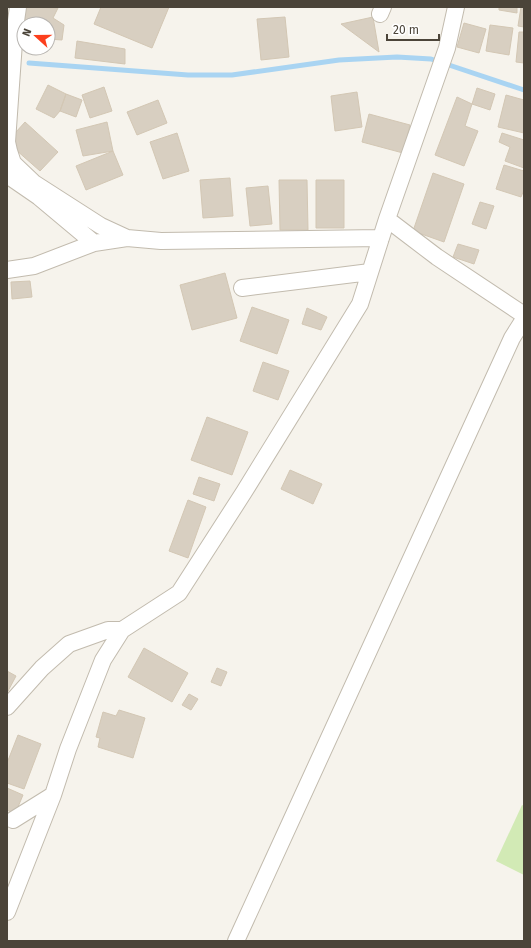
<svg xmlns="http://www.w3.org/2000/svg" width="531" height="948" viewBox="0 0 531 948" font-family="'Fira Sans',sans-serif">
  <style>
    .green { fill: #d2eab5 }
    .lines { fill: none; stroke-linecap: round; stroke-linejoin: round }
    .stream { stroke: #a9d4f2; stroke-width: 5 }
    .building { fill: #d8cfc1; stroke: #d3c7b4 }
    .street-casing { stroke: #c2bbae; stroke-width: 18 }
    .street { stroke: #fff; stroke-width: 16 }
  </style>
  <rect width="100%" height="100%" fill="#f6f3ec"/>
  <path class="green" d="M522 805 524 806V875L496 861Z"/>
  <g class="lines">
    <path class="stream" d="M29 63 188 75H232L339 60 397 57 431 59 524 90"/>
  </g>
  <path class="building" d="M26 7 58 8 53 18 64 25 62 40 48 39V24H24V37L14 36Z
    M101 7H169L152 48 94 24Z
    M499 7H517V13L499 10Z
    M521 7H524V27L518 26Z
    M285 17 289 57 261 60 257 19Z
    M373 17 379 52 341 24Z
    M464 23 486 29 479 53 457 47Z
    M490 25 513 28 509 55 486 51Z
    M519 32H524V63L516 62Z
    M77 41 125 49V64L75 58Z
    M48 85 66 94 60 111 54 118 36 109Z
    M104 87 112 111 90 118 82 95Z
    M477 88 495 94 490 110 472 104Z
    M357 92 362 127 335 131 331 96Z
    M66 94 82 100 76 117 60 111Z
    M506 95 524 100V133L498 127Z
    M457 97 472 104 465 126 478 131 464 166 435 155Z
    M158 100 167 123 137 135 127 112Z
    M369 114 410 125 403 153 362 142Z
    M25 122 58 152 40 171 7 142Z
    M107 122 113 151 83 156 76 130Z
    M177 133 189 171 163 179 150 142Z
    M502 133 524 140V168L505 161 510 147 499 142Z
    M113 151 123 175 86 190 76 166Z
    M504 165 524 171V190L521 197 496 189Z
    M433 173 464 184 444 242 413 231Z
    M230 178 233 216 203 218 200 180Z
    M279 180H307L308 230H280Z
    M316 180H344V228H316Z
    M268 186 272 224 250 226 246 188Z
    M480 202 494 206 486 229 472 224Z
    M458 244 479 250 474 264 453 257Z
    M225 273 237 318 192 330 180 285Z
    M30 281 32 297 12 299 11 282Z
    M252 307 289 320 277 354 240 341Z
    M307 308 327 317 321 330 302 324Z
    M263 362 289 371 278 400 253 391Z
    M207 417 248 432 232 475 191 460Z
    M290 470 322 484 313 504 281 489Z
    M199 477 220 484 214 501 193 494Z
    M188 500 206 507 188 558 169 551Z
    M144 648 188 673 172 702 128 677Z
    M217 668 227 672 221 686 211 682Z
    M7 671 16 676 7 693Z
    M189 694 198 699 191 710 182 705Z
    M119 710 145 718 133 758 98 747 100 738 96 737 103 712 116 716Z
    M18 735 41 744 24 789 7 783V763Z
    M7 788 23 795 15 814 7 810Z"/>
  <g class="lines">
    <g class="street-casing">
      <path id="street" d="M18 7 15 28 7 142 9 151 13 163 34 183 101 226 127 238 161 241 381 238
        M380 14 383 7
        M7 175 39 197 94 243
        M387 219 437 257 524 315
        M7 270 34 266 94 243 127 238
        M242 288 370 272
        M7 707 42 668 69 644 108 630H122
        M13 820 53 795
        M7 912 53 795 68 749 103 660 122 630 179 593 244 492 360 304 387 219 447 48 456 7
        M236 941 512 338 524 319"/>
    </g>
    <use href="#street" class="street"/>
  </g>
  <rect width="531" height="948" fill="none" stroke="#4b4439" stroke-width="16"/>
  <g transform="translate(36 36) rotate(291)"><circle r="19" fill="#ffffff" stroke="#b7b4b0"/>
  <path d="M0-3L7 15L0 10L-7 15Z" fill="#fc3f1d"/>
  <text y="-6" font-size="11" font-weight="bold" text-anchor="middle" fill="#4b4439">N</text>
  </g>
  <path d="M387 34v6h52v-6" fill="none" stroke="#4b4439" stroke-width="2"/>
  <text x="393" y="34" font-size="12" fill="#4b4439" stroke="#ffffff" stroke-width="3" paint-order="stroke">20 m</text>
</svg>
